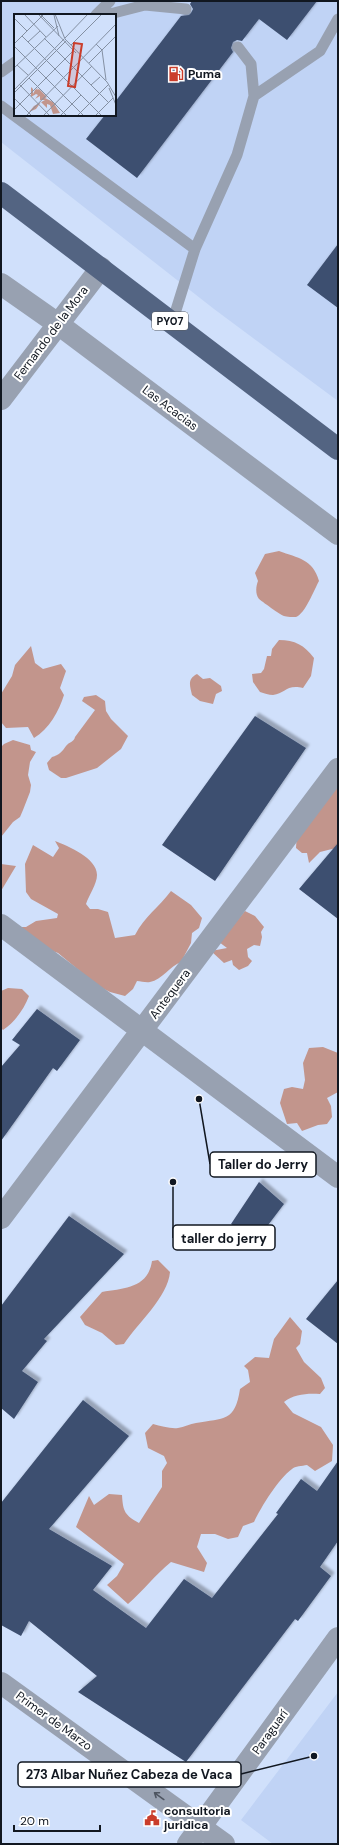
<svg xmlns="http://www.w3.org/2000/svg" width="339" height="1845" viewBox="0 0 339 1845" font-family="'DM Sans',sans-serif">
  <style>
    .built { fill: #c0d3f5; fill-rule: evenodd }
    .forest { fill: #c2958c }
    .building { fill: #3e4f6f; filter: url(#shadow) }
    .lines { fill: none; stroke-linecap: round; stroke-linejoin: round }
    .service { stroke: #98a1b1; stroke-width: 11 }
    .minor { stroke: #98a1b1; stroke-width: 22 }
    .trunk { stroke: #536482; stroke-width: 22 }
    .oneway { stroke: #4e5561 }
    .labels { text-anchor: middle; stroke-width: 4; stroke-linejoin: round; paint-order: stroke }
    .shield { fill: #fff; stroke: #585d63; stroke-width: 1 }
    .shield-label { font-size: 11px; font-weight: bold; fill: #111720 }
    .poi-label { font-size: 12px; font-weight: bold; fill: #111720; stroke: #fff; text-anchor: start }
    .street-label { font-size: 12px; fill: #111720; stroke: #fff }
    .inset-road { fill: none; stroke: #8490a3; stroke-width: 1 }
    .view { fill: #ca3d2b; fill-opacity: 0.15; stroke: #ca3d2b; stroke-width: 2 }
    .inset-edge { fill: none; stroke: #111720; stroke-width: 2 }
    .leader { fill: none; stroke: #111720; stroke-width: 1.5 }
    .callout-dot { fill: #111720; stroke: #fff; stroke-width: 1.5 }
    .callout { fill: #fff; stroke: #111720; stroke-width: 1.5 }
    .callout-label { font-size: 13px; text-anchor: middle; font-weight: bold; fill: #111720 }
  </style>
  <defs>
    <filter id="shadow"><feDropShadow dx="3.5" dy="-3.5" stdDeviation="1" flood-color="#0004"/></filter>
  </defs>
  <rect width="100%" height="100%" fill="#d0e0fb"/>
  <path class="built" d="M1 1H338V401L214 309 1 142ZM15 15H115V115H15Z
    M338 1692V1844H273L241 1820Z"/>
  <path class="forest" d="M279 551C298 558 313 559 319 581 314 590 305 614 296 617 294 617 286 617 284 616 282 616 260 600 259 599 255 594 256 586 258 581L255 573 265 554Z
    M279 640C295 640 304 645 314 658L311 676 303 688C286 684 285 694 273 695 269 695 264 693 260 692L253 682 252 674 261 673 264 669 267 656H271L272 649Z
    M31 646 35 663 43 669 61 664 66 671 60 688 64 695C59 711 49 729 34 738L28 727 6 728 1 722V694L12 676 15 665Z
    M197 674 203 679 210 678 221 686 222 691 216 694 213 704 200 701 192 695C190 686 187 679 197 674Z
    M96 695 105 701 106 711 111 719 128 736 121 749 97 768 66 778H61L49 770 47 763 52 757C59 755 62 752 66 746 69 742 74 742 75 737L95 710 82 701 84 697Z
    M13 740 30 745 31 750 36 752 30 762 28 775 31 785 30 792 23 810 20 817 13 822 1 837V747L4 744Z
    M338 782V846L336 848 320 852 309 863 307 853H302L296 848 297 832Z
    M55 841C68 846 97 858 97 875 97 884 89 895 86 904L90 909H98L108 912 115 938 135 935C145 916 158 908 171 891L191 905 202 918 199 928 192 933 191 943 181 962C170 966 162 980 150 982 146 983 141 981 137 981L133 989 125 996 110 992 98 986 58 953 44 948 20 927H26L36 921 57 918 58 914 31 899 26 892 25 864 33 845 53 857 59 848Z
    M1 864 16 866 1 891Z
    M245 911 255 916 264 927 261 932 262 937 260 946 254 945 247 949 248 957 252 961 248 966 239 970 233 965 232 960 224 963 211 951 227 948 219 942Z
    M8 988 22 989 29 996C24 1009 15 1022 3 1030L1 1028V991Z
    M323 1047 338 1053V1092L327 1098 331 1106 332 1117 327 1124 318 1125 302 1131 297 1123 287 1124 280 1103 284 1089 292 1087 303 1089 305 1080 303 1063 309 1048Z
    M158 1260 170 1272C168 1297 137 1324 124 1344L116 1345 102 1333 85 1325 80 1317 102 1292C125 1288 148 1288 152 1261Z
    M290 1317 302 1331 300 1344 296 1348 304 1362 321 1378 325 1388 320 1394C308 1393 294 1394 284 1402L293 1413 321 1427 333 1445 332 1461 315 1471 307 1465C302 1466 295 1466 292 1469 279 1478 261 1507 254 1522L243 1526 238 1537 228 1539 215 1534H201L197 1547 207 1563 204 1572 171 1562C155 1575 143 1591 128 1604L107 1585 117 1576 124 1564 76 1527 89 1496 94 1505 109 1494 122 1495C123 1512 125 1515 139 1523L162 1487V1471L167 1463 164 1456 148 1448 145 1433 153 1424C161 1426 171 1429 178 1428 184 1427 190 1424 196 1423 224 1418 235 1422 240 1389L250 1382 248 1370 244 1366 255 1357 269 1358 274 1339Z"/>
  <path class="building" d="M192 1H317L287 40 259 19 242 41 237 40 233 42 231 48 233 52 137 178 86 139 105 115H115V102L181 16 189 15 191 13 193 9 190 4Z
    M338 244V308L307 285Z
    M255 716 306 748 215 881 162 845Z
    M338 843V919L299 889Z
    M37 1009 80 1040 57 1071 53 1068 1 1141V1067L20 1045 12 1040Z
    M259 1182 284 1204 256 1241 231 1224Z
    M69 1216 124 1254 44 1339 47 1341 22 1371 38 1382 14 1419 1 1408V1306Z
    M338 1280V1344L306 1319Z
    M83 1400 129 1436 49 1529 112 1566 93 1590 146 1628 184 1579 212 1598 278 1514 276 1513 301 1479 317 1491 338 1461V1541L320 1567 331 1576 298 1621 295 1619 186 1762 78 1692 97 1676 29 1621 21 1636 1 1625V1503Z"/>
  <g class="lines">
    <path class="service" d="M96 15 110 1
      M106 15 145 5 186 9
      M1 72 15 62
      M254 96 320 51 338 19
      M1 106 195 249
      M172 323 195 249 237 155 254 96 251 64 238 47"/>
    <path class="minor" d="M1 284 58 324 338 534
      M1 399 101 268
      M1 925 338 1177
      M1 1218 338 769
      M1 1683 224 1844
      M188 1844 338 1638"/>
    <path class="trunk" d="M1 193 338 449"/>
  </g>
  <defs><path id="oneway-shaft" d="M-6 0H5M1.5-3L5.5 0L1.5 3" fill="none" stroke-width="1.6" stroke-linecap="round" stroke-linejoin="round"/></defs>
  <use class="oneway" href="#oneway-shaft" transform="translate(159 1796) rotate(-144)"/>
  <defs>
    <g id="fuel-bare" transform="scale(1.2)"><path d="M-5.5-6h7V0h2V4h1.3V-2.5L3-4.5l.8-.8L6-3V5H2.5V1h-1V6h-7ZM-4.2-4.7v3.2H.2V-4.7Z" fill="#ca3d2b" stroke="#fff" stroke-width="2.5" paint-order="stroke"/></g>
    <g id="civic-bare" transform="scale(1.2)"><path d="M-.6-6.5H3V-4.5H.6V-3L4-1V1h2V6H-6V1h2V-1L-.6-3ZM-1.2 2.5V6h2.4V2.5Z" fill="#ca3d2b" stroke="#fff" stroke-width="2.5" paint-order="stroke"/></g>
  </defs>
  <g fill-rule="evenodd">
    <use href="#fuel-bare" x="176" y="74"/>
    <use href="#civic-bare" x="152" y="1818"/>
  </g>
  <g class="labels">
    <rect class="shield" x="152" y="312" width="36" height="18" rx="3"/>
    <g class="shield-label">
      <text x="170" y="325">PY07</text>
    </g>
    <g class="poi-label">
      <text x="188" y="78">Puma</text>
      <text x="164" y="1815">consultoria<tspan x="164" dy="14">juridica</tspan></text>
    </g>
    <g class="street-label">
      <text transform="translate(51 333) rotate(-53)" y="4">Fernando de la Mora</text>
      <text transform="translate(170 408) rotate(37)" y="4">Las Acacias</text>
      <text transform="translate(170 994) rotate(-53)" y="4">Antequera</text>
      <text transform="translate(54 1721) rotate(36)" y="4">Primer de Marzo</text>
      <text transform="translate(270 1732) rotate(-54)" y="4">Paraguarí</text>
    </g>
  </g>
  <g transform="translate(14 14)">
    <rect width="102" height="102" fill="#d0e0fb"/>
    <path d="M17 73 19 75V80L21 76 24 74 23 76 25 75 33 83 31 84 39 88 46 99 39 100 36 91 33 90V94L27 88 22 95 15 98 20 92 31 86H26V82L21 85 24 81 22 80 17 83Z" fill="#c2958c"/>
    <path class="inset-road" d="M10 0 32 23M24 0 62 39M26 0 40 14M41 0 51 25 93 68 102 83M40 1 45 22M0 4 13 17M8 22 88 102M30 24 94 88M51 24 74 0M14 28 26 17M0 30 30 0M82 30 88 36 92 66M57 31 88 0M0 32 70 102M75 49 102 22M3 51 14 61M0 54 44 12M15 64 53 102M6 71 36 102M77 71 86 63M95 74 102 91M0 76 50 25M0 79 52 27M0 84 18 102M0 96 60 36M12 102 102 10M29 102 78 52M46 102 67 81M63 102 94 71M81 102 99 84"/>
    <path class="view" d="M60 29 68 30 61 73 54 72Z"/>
    <rect width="102" height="102" class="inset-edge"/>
  </g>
  <path class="leader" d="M199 1099L210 1164M173 1182L173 1238M314 1756L241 1774"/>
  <g class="callout-dot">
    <circle cx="199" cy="1099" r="4"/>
    <circle cx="173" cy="1182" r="4"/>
    <circle cx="314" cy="1756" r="4"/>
  </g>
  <g class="callout">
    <rect x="210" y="1152" width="106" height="25" rx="4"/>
    <rect x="173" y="1225" width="102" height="25" rx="4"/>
    <rect x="18" y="1762" width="223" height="25" rx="4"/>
  </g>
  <g class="callout-label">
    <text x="263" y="1169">Taller do Jerry</text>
    <text x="224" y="1243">taller do jerry</text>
    <text x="129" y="1779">273 Albar Nuñez Cabeza de Vaca</text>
  </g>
  <rect width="339" height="1845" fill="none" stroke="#111720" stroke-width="4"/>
  <path d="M14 1825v6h86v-6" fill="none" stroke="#111720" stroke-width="2"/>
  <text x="20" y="1825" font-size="12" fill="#111720" stroke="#ffffff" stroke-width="3" paint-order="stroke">20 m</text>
</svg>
